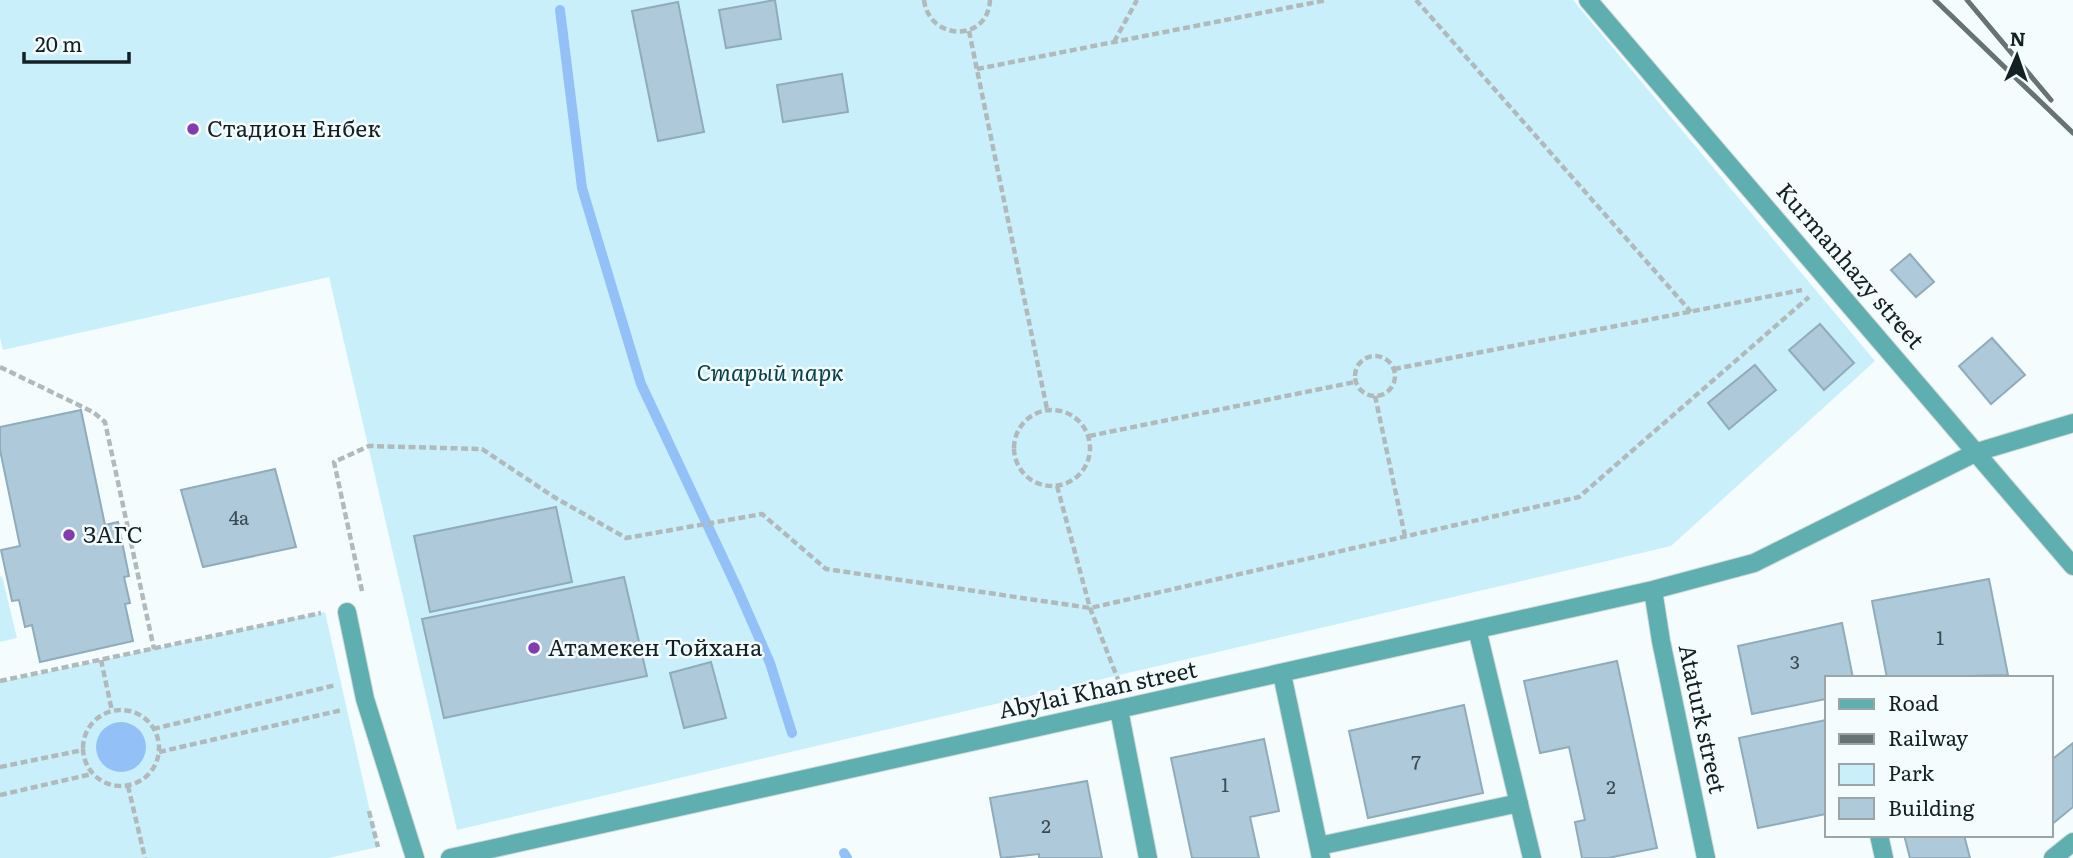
<svg xmlns="http://www.w3.org/2000/svg" width="2073" height="858" viewBox="0 0 2073 858" font-family="Literata,serif">
  <style>
    .green { fill: #c9f0fa }
    .water { fill: #93c1f7 }
    .lines { fill: none; stroke-linecap: round; stroke-linejoin: round }
    .stream { stroke: #93c1f7; stroke-width: 10 }
    .building { fill: #aec9d9; stroke: #90abba; stroke-width: 2 }
    .minor-casing { stroke: #d1d9da; stroke-width: 20 }
    .tertiary-casing { stroke: #d1d9da; stroke-width: 20 }
    .path { stroke: #b1babb; stroke-width: 4.5; stroke-dasharray: 7 3.5; stroke-linecap: butt }
    .minor { stroke: #5fafb0; stroke-width: 18 }
    .tertiary { stroke: #5fafb0; stroke-width: 18 }
    .rail { stroke: #677274; stroke-width: 5 }
    .poi-dot { fill: #823cb0; stroke: #f5fcfd; stroke-width: 2.5 }
    .labels { text-anchor: middle; stroke-width: 5; stroke-linejoin: round; paint-order: stroke }
    .number-label { font-size: 19px; fill: #3a4b51 }
    .poi-label { font-size: 23px; fill: #142124; stroke: #f5fcfd; text-anchor: start }
    .street-label { font-size: 23px; fill: #142124; stroke: #f5fcfd }
    .park-label { font-size: 23px; font-style: italic; fill: #06404b; stroke: #f5fcfd }
  </style>
  <rect width="100%" height="100%" fill="#f5fcfd"/>
  <path class="green" d="M0 0H1573L1875 361 1671 546 457 830 329 277 3 350 0 338Z
    M2 576 17 638 0 642V577Z
    M325 612 378 847 329 858H0V682Z"/>
  <path class="water" d="M96 747a25 25 0 1 1 50 0a25 25 0 1 1-50 0Z"/>
  <g class="lines">
    <path class="stream" d="M560 10 582 188 641 384 738 590 770 663 792 733
      M844 853 847 858"/>
  </g>
  <path class="building" d="M775 0 781 39 726 48 719 10Z
    M678 2 704 132 658 141 632 11Z
    M842 74 848 112 783 122 777 85Z
    M1910 254 1934 282 1916 297 1891 270Z
    M1820 324 1854 363 1824 390 1789 350Z
    M1992 338 2025 375 1991 404 1959 366Z
    M1755 365 1776 390 1729 429 1708 403Z
    M81 410 105 525 118 522 129 576 124 577 130 603 125 604 133 641 40 662 32 625 25 627 19 600 12 601 1 550 20 546 0 450V427Z
    M275 469 296 547 203 567 181 490Z
    M556 507 572 582 430 612 414 536Z
    M624 577 647 676 444 718 422 619Z
    M1989 579 2008 675 1887 678 1872 601Z
    M1842 623 1853 678H1826V699L1752 714 1738 646Z
    M1617 661 1657 848 1608 858H1582L1575 822 1585 820 1569 747 1540 753 1524 681Z
    M711 662 726 718 684 728 670 673Z
    M1464 705 1483 793 1368 818 1349 731Z
    M1826 720V814L1758 828 1739 738Z
    M1264 739 1279 811 1250 817 1259 858H1192L1171 758Z
    M2073 743V807L2050 826V761Z
    M1087 781 1102 858H1039V854L1001 858 990 798Z
    M1904 835H1964L1970 858H1910Z"/>
  <g class="lines">
    <g class="minor-casing">
      <path id="minor" d="M1588 0 2073 566
        M1653 590 1661 641 1706 858
        M347 612 365 699 415 858
        M1477 629 1532 858
        M1282 674 1321 858
        M1119 710 1148 858
        M1879 835 1884 858
        M1319 846 1519 803
        M450 858 1653 590 1754 563 1977 452
        M2053 858 2073 842"/>
    </g>
    <g class="tertiary-casing">
      <path id="tertiary" d="M1977 452 2073 423"/>
    </g>
    <path class="path" d="M924 0C929 41 988 43 990 0
      M1416 0 1691 312
      M969 31 1047 409
      M1114 42 1137 0
      M977 69 1327 0
      M1355 376a20 20 0 1 1 40 0a20 20 0 1 1-40 0Z
      M0 367 93 412 105 422 154 649
      M1394 369 1802 290
      M1375 396 1405 536
      M1014 448a38 38 0 1 1 76 0a38 38 0 1 1-76 0Z
      M1089 436 1355 382
      M1057 486 1090 608 1119 682
      M362 591 334 462 369 446 482 449 554 497 626 538 762 514 826 569 1090 608 1579 497 1809 297
      M101 660 112 711
      M0 681 321 613
      M83 748a38 38 0 1 1 76 0a38 38 0 1 1-76 0Z
      M153 729 336 685
      M159 752 342 710
      M0 767 83 750
      M128 786 145 858
      M0 795 92 774
      M369 811 378 847"/>
    <use href="#minor" class="minor"/>
    <use href="#tertiary" class="tertiary"/>
    <path class="rail" d="M1935 0 2073 133
      M1967 0 2051 100"/>
  </g>
  <g class="poi-dot">
    <circle cx="193" cy="129" r="7"/>
    <circle cx="69" cy="535" r="7"/>
    <circle cx="534" cy="648" r="7"/>
  </g>
  <g class="labels">
    <g class="number-label">
      <text x="239" y="525">4а</text>
      <text x="1940" y="645">1</text>
      <text x="1795" y="669">3</text>
      <text x="1416" y="769">7</text>
      <text x="1225" y="792">1</text>
      <text x="1611" y="794">2</text>
      <text x="1046" y="833">2</text>
    </g>
    <g class="poi-label">
      <text x="207" y="137">Стадион Енбек</text>
      <text x="83" y="543">ЗАГС</text>
      <text x="548" y="656">Атамекен Тойхана</text>
    </g>
    <g class="street-label">
      <text transform="translate(1850 266) rotate(49)" y="8">Kurmanhazy street</text>
      <text transform="translate(1098 690) rotate(-12)" y="8">Abylai Khan street</text>
      <text transform="translate(1702 719) rotate(78)" y="8">Ataturk street</text>
    </g>
    <g class="park-label">
      <text x="770" y="381">Старый парк</text>
    </g>
  </g>
  <rect x="1825" y="676" width="228" height="161" fill="#f5fcfd" stroke="#9ba4a6" stroke-width="2"/>
  <rect x="1839" y="699" width="35" height="10" fill="#5fafb0" stroke="#9ba4a6" stroke-width="2"/>
  <text x="1888" y="711" font-size="21" fill="#142124">Road</text>
  <rect x="1839" y="734" width="35" height="10" fill="#677274" stroke="#9ba4a6" stroke-width="2"/>
  <text x="1888" y="746" font-size="21" fill="#142124">Railway</text>
  <rect x="1839" y="764" width="35" height="21" fill="#c9f0fa" stroke="#9ba4a6" stroke-width="2"/>
  <text x="1888" y="781" font-size="21" fill="#142124">Park</text>
  <rect x="1839" y="798" width="35" height="21" fill="#aec9d9" stroke="#9ba4a6" stroke-width="2"/>
  <text x="1888" y="816" font-size="21" fill="#142124">Building</text>
  <g transform="translate(2017 56) rotate(2)" stroke="#f5fcfd" stroke-width="5" paint-order="stroke">
  <path d="M0-5L12 26L0 18L-12 26Z" fill="#142124"/>
  <text y="-10" font-size="19" font-weight="bold" text-anchor="middle" fill="#142124">N</text>
  </g>
  <path d="M24 52v10h105v-10" fill="none" stroke="#142124" stroke-width="3.5"/>
  <text x="35" y="52" font-size="21" fill="#142124" stroke="#f5fcfd" stroke-width="5" paint-order="stroke">20 m</text>
</svg>
